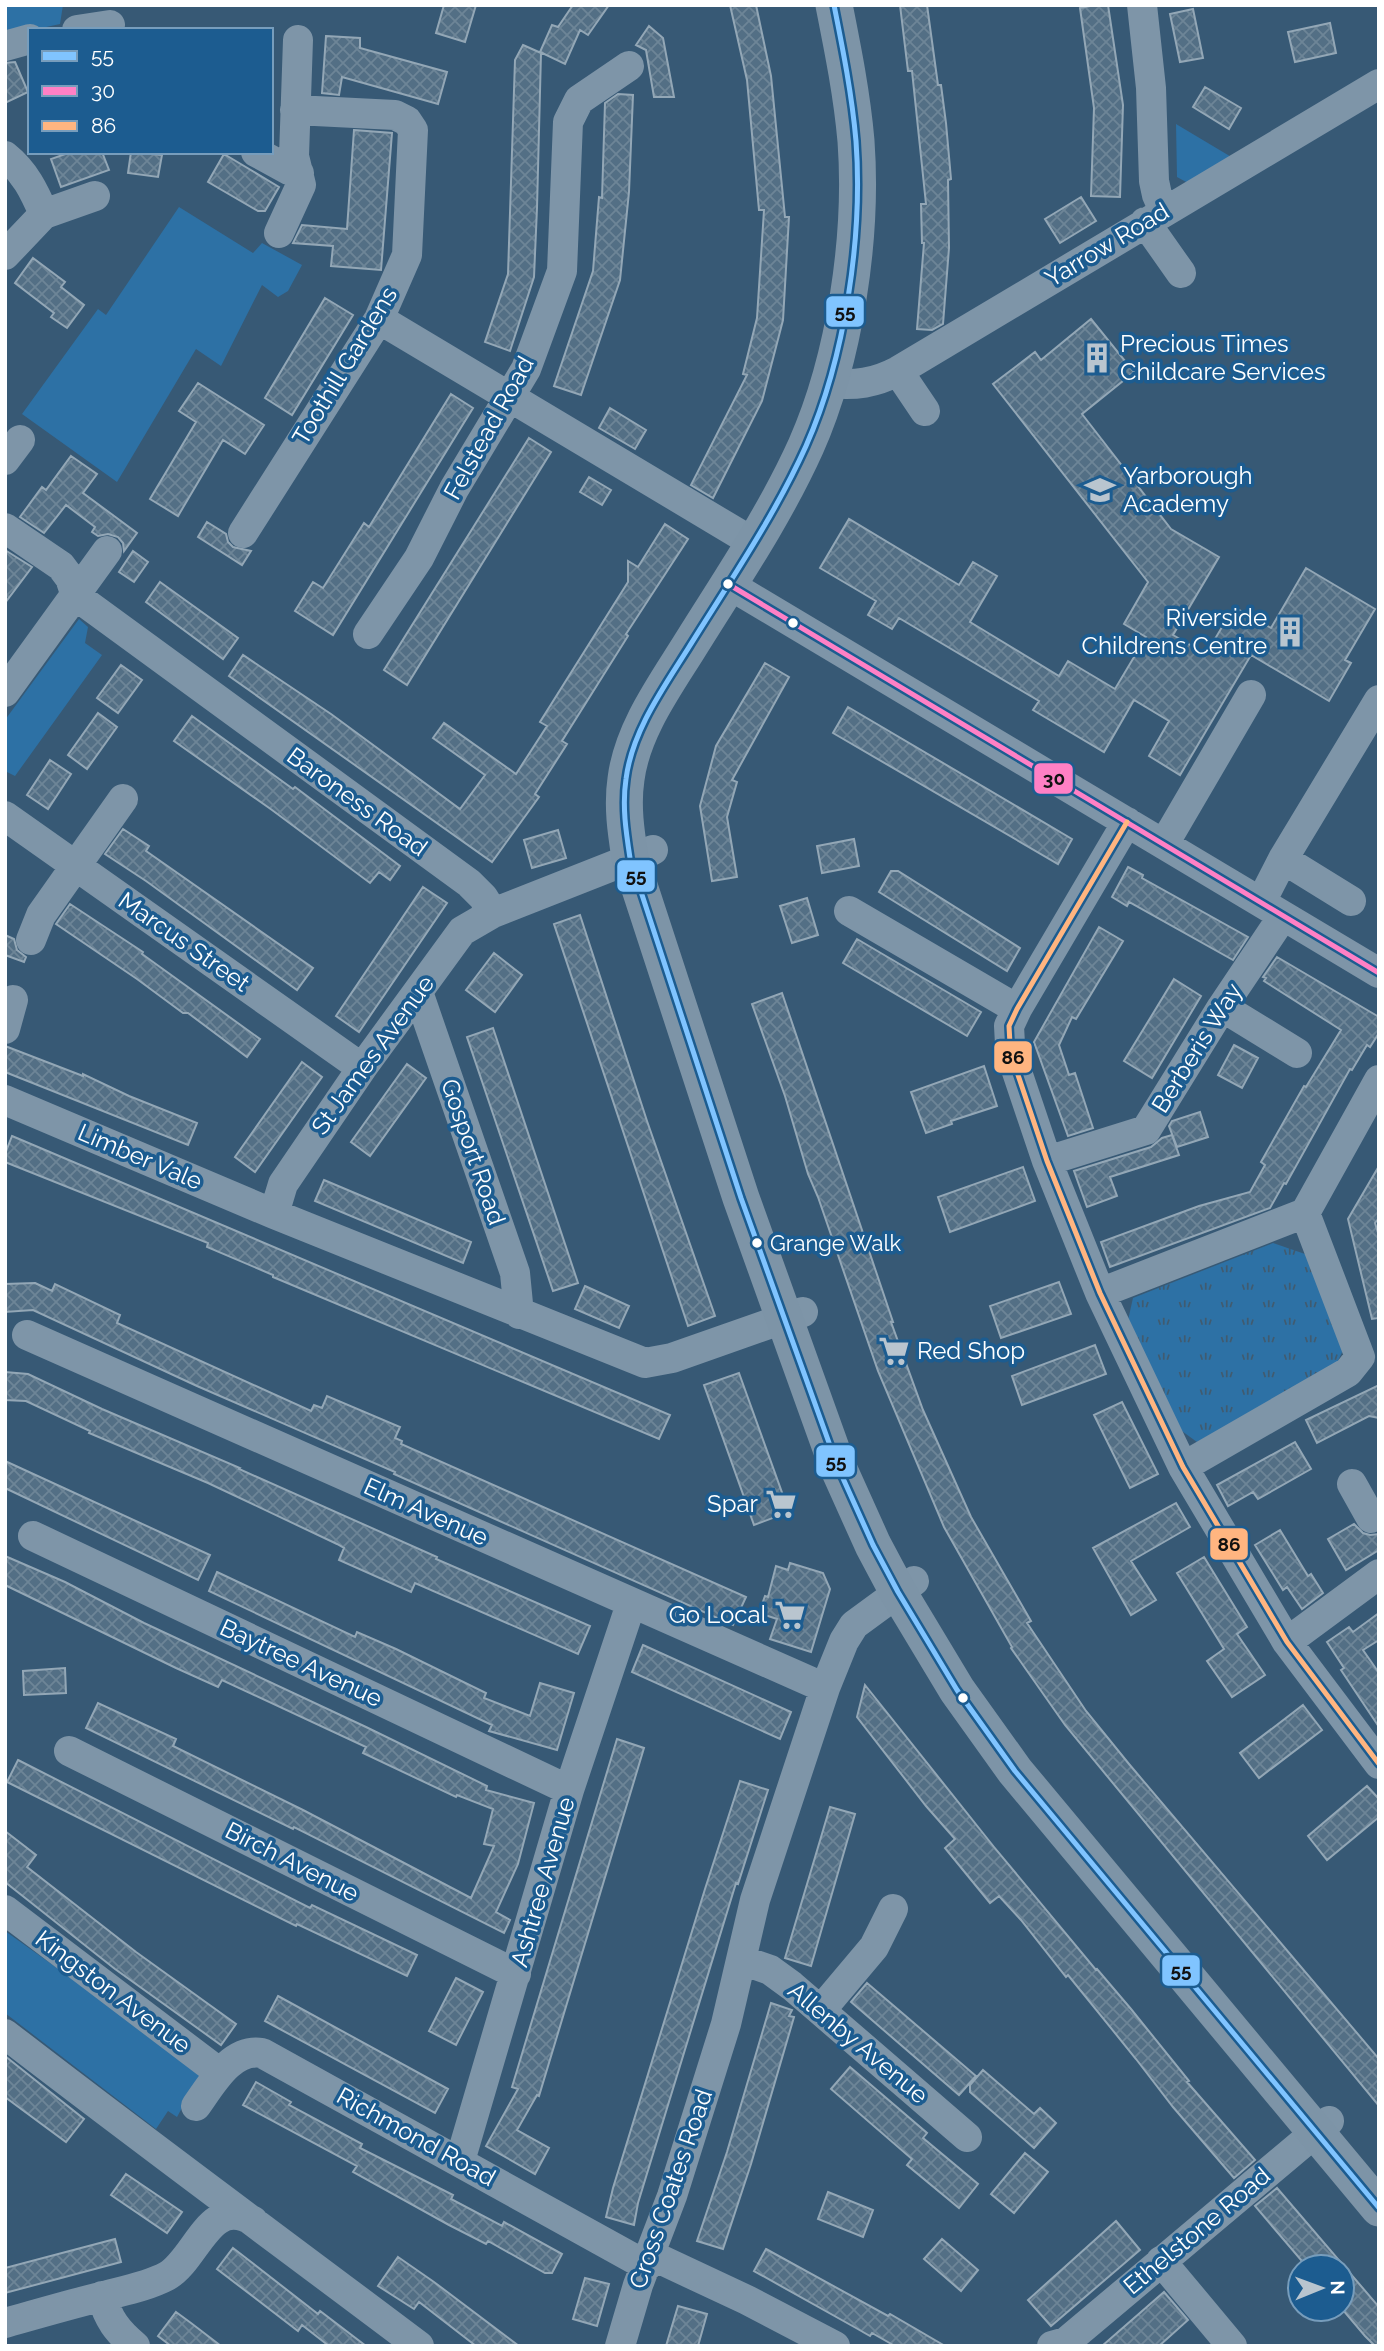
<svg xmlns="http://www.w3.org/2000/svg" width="1384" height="2351" viewBox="0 0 1384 2351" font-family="Raleway,sans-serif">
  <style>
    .green { fill: #2d71a5 }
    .park { fill: url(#park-tufts) }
    .building { fill: url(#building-cross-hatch); stroke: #93a7b6; stroke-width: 2 }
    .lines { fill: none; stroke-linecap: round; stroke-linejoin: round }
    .minor { stroke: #7e95a8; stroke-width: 30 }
    .major { stroke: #7d94a7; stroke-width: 37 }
    .bus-1-casing { stroke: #1c5c90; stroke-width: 10 }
    .bus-2-casing { stroke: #1c5c90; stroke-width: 10 }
    .bus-3-casing { stroke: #1c5c90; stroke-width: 10 }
    .bus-1 { stroke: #80c4ff; stroke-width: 5 }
    .bus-2 { stroke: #ff80c5; stroke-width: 5 }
    .bus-3 { stroke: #ffb580; stroke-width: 5 }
    .bus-dot { fill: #fff; stroke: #1c5c90; stroke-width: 2.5 }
    .labels { text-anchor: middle; stroke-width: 7; stroke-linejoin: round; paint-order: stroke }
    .bus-label { font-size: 22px; fill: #fff; stroke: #1c5c90; text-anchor: start }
    .street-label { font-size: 24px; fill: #fff; stroke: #1c5c90 }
    .poi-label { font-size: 24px; fill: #fff; stroke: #1c5c90; text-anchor: start }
    .line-badge { stroke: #1c5c90; stroke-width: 2.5 }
    .pale-badge-label { font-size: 19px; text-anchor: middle; font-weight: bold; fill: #111 }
  </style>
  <defs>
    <pattern id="park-tufts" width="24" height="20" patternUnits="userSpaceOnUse" patternTransform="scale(1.75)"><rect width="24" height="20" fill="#2d71a5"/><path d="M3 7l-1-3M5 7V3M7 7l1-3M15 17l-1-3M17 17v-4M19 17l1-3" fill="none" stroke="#405b70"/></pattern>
    <pattern id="building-cross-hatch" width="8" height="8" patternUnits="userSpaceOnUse" patternTransform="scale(1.75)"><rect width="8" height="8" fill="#536f85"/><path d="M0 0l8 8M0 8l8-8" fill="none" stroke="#6d8597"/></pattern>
  </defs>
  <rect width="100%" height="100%" fill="#375975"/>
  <path class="green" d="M5 5H63L60 24 5 36Z
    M1176 124 1233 158 1188 183 1177 177Z
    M179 207 253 253 262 243 302 265 288 291 278 297 262 285 221 366 196 349 117 482 22 414 98 309 106 315Z
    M79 619 88 627 85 643 102 655 15 776 5 771V720Z
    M5 1931 202 2071 177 2117 168 2111 156 2129 5 2013Z"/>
  <path class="park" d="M1273 1243 1305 1254 1344 1348 1335 1367 1197 1442 1175 1426 1127 1325 1133 1298Z"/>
  <path class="building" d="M444 5H476L465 42 436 33Z
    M573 5H609L588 35 580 30 565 64 540 52 552 25 558 27Z
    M730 5H756L771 76 785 217H789L783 320 762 401 713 498 691 485 747 375 743 374 757 318 764 210H759L747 80Z
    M900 5H927L938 85H941L946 123 951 179 948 180 949 248 943 324 932 330 917 329 924 243H922L921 204H926L912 71H908Z
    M1095 5H1108L1123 105 1120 197 1091 196 1094 108 1080 8Z
    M1193 9 1203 58 1180 62 1170 14Z
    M1330 23 1336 53 1295 62 1288 32Z
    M649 26 663 38 674 97H654L646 50 636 45Z
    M326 36 360 38V48L447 72 438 104 342 77 339 95 322 93Z
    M523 45 541 53 537 208 534 277 510 351 485 342 508 274 515 60Z
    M15 62 28 92 5 103V63Z
    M1205 87 1241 108 1229 129 1193 107Z
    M618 94 633 95 629 192 620 280 581 395 554 386 593 271 599 197 602 198 605 103Z
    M354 130 392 133 381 270 331 266 333 246 293 243 302 225 347 229Z
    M71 152H102L109 170 61 187 51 159Z
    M131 152 162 155 158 177 128 173Z
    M224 154 279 187 265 211H258L208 182Z
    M1081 197 1096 221 1060 243 1045 219Z
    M33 258 65 282 61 287 84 305 67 328 51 317 54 313 15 283Z
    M325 298 353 315 292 415 265 398Z
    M1091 319 1134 372 1082 414 1171 529 1219 557 1173 635 1206 654 1234 607 1271 628 1306 568 1375 609 1345 660 1351 663 1329 701 1251 655 1180 775 1149 756 1169 721 1134 700 1104 752 1033 710 1039 701 899 618 892 629 868 615 876 601 820 568 849 519 959 585 973 562 997 576 970 622 1059 676 1068 661 1115 689 1146 637 1124 624 1148 582 993 384 1035 352 1041 360Z
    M198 383 264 425 245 454 223 440 178 516 150 499 196 422 179 411Z
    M451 394 473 408 333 635 295 611 313 582 323 588 364 523 369 527Z
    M610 408 646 430 635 449 599 428Z
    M529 438 551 452 407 685 384 670Z
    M71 456 97 474 83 493 137 533 124 551 123 543 118 537 108 534 98 536 92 532 95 527 66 505 44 533 20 517 42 487 46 490Z
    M589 477 611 490 602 505 580 492Z
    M207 522 226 534 228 542 233 547 251 551 242 565 198 537Z
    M665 524 688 539 626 634 628 636 562 741 567 744 535 794 539 797 492 862 229 676 243 655 331 714 460 809 485 775 433 738 444 723 516 774 547 726 540 722 628 582V561L638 567Z
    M5 550 32 567 5 603Z
    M133 551 148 562 134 582 119 572Z
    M160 582 238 638 223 659 146 602Z
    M765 663 789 677 732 780 737 782 727 817 737 877 712 881 700 806 716 746Z
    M121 665 142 680 118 713 97 698Z
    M848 707 1072 839 1058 864 833 733Z
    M98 713 117 727 87 769 68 755Z
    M192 716 293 789 295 787 400 866 390 880 379 872 370 883 272 810 174 741Z
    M50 760 71 774 48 809 27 795Z
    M123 829 149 846 146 851 313 968 297 990 146 881 105 854Z
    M558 830 566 858 532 868 524 840Z
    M854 839 859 866 822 873 817 846Z
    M1128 867 1143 875 1142 878 1248 937 1233 960 1129 902 1127 906 1112 897Z
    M891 871H898L1020 948 1007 971 879 892Z
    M423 887 447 903 359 1032 336 1016Z
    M807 898 818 935 792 943 780 906Z
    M70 904 143 952 142 954 260 1039 247 1057 188 1013H183L137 979 56 924Z
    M580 915 647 1121 715 1316 688 1326 554 924Z
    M1099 927 1123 941 1076 1019 1072 1017 1059 1045 1069 1075 1075 1073 1093 1128 1068 1136 1034 1042Z
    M5 935 14 939 17 950 26 957 24 962 5 955Z
    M857 939 981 1012 967 1036 843 963Z
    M494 953 522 975 495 1012 466 990Z
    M1277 957 1379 1017V1033L1370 1047 1367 1045 1352 1070 1350 1069 1286 1184 1284 1183 1270 1208 1110 1267 1101 1242 1199 1206 1250 1192 1265 1165 1261 1162 1304 1086 1306 1087 1341 1030 1264 981 1266 978 1263 977Z
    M1174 979 1201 996 1152 1078 1124 1061Z
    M782 993 893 1322H891L923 1410 971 1517 1031 1621 1027 1623 1086 1711 1129 1764 1379 2059V2106L1065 1725 1011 1648 1012 1647 944 1527 878 1371 818 1197 808 1174 785 1096 752 1004Z
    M493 1028 578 1283 553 1291 467 1037Z
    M1234 1045 1258 1058 1242 1088 1218 1075Z
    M5 1046 83 1076V1074L129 1096 197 1123 188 1145 5 1072Z
    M302 1062 322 1077 255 1172 235 1157Z
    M407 1064 426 1078 370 1156 351 1142Z
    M984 1066 997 1106 951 1121 952 1124 926 1133 911 1092Z
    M1200 1112 1208 1137 1177 1147 1169 1126 1172 1121Z
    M1172 1135 1179 1155 1110 1177 1117 1196 1087 1207 1074 1171 1151 1147 1162 1138Z
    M12 1136 670 1415 659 1439 273 1277V1275L207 1247 208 1243 5 1162V1154Z
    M1379 1166V1218L1375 1223 1379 1236V1318L1372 1319 1348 1219Z
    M1023 1167 1035 1201 950 1232 938 1197Z
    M324 1180 471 1242 463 1263 315 1201Z
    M1059 1282 1071 1314 1001 1338 990 1306Z
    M35 1283 52 1291 55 1284 120 1315 117 1323 311 1411 314 1405 322 1408 327 1396 400 1427 395 1438 402 1441 401 1444 746 1597 733 1625 394 1474 395 1472 197 1386 33 1310 5 1312V1284Z
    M585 1286 629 1306 619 1328 575 1309Z
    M1095 1345 1106 1374 1022 1405 1012 1376Z
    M5 1372 28 1374 102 1409 240 1468 239 1469 437 1557 436 1559 590 1626 578 1654 415 1583 411 1592 339 1560 344 1548 337 1544 208 1483 89 1433 90 1431 26 1401 5 1400Z
    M739 1373 789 1512 754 1525 704 1385Z
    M1379 1385V1418L1369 1416 1317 1443 1306 1420Z
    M1122 1402 1158 1474 1130 1488 1094 1415Z
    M1295 1442 1311 1469 1258 1499 1253 1492 1228 1506 1217 1485Z
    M5 1461 210 1555 198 1580 5 1488Z
    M1176 1503 1190 1527 1131 1561 1156 1600 1131 1615 1093 1548Z
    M1354 1524 1363 1533 1370 1535 1379 1534V1550L1346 1570 1328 1539Z
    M1280 1530 1308 1576 1311 1574 1323 1593 1302 1609 1287 1587 1283 1590 1255 1545Z
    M5 1556 65 1582 144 1623 366 1727 487 1786 486 1790 534 1803 518 1864 496 1912 510 1920 504 1933 294 1827 293 1829 86 1728 98 1703 176 1739 173 1746 303 1810 471 1898 494 1846 484 1844 493 1809 457 1795 456 1797 363 1753 366 1747 222 1680 218 1687 176 1668 5 1585Z
    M1204 1557 1247 1627 1237 1634 1265 1675 1232 1697 1207 1661 1224 1649 1177 1573Z
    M790 1563 823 1573 830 1589 811 1652 770 1639 777 1619 759 1613 765 1596 768 1597 776 1566 788 1570Z
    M217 1572 355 1637 357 1632 396 1649 486 1693 484 1698 530 1716 540 1683 574 1693 557 1750 489 1731 492 1725 209 1591Z
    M1379 1613V1640L1363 1650 1379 1673V1727L1341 1670 1344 1668 1327 1642 1349 1627 1353 1632Z
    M643 1645 791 1712 780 1739 632 1672Z
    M65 1668 66 1693 24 1695 23 1671Z
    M865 1685 994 1847 1096 1970 1097 1969 1131 2009 1189 2081 1187 2082 1255 2160 1234 2178 1173 2107 1136 2059 1068 1975 1066 1977 1021 1920 999 1896 990 1903 945 1848 955 1839 926 1806 857 1717Z
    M1303 1705 1322 1730 1259 1778 1240 1753Z
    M617 1739 644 1748 539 2096 537 2095 517 2130 549 2148 535 2174 486 2146 518 2089 512 2087Z
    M18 1760 310 1908 312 1905 417 1955 407 1976 297 1924 296 1926 7 1782Z
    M740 1781 768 1790 738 1884 736 1883 638 2203 634 2225 606 2217 613 2188 705 1889Z
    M1367 1786 1379 1799V1817L1327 1860 1308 1836Z
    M830 1807 855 1814 811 1966 785 1958Z
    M5 1831 36 1855 27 1867 136 1952 236 2024 221 2045 115 1969 5 1882Z
    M456 1978 483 1992 456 2045 429 2031Z
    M867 1983 976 2076 959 2095 851 2002Z
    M278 1996 448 2089 435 2113 265 2021Z
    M771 2003 792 2010 789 2016 794 2017 751 2164 723 2249 697 2241 727 2152Z
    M5 2056 84 2119 66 2142 5 2097Z
    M850 2067 927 2133 923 2138 978 2184 959 2208 907 2165 912 2159 831 2089Z
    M983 2070 1034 2114 1040 2108 1056 2123 1034 2148 970 2092V2085Z
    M256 2082 291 2102 289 2105 362 2144 360 2148 453 2195 451 2199 502 2226 504 2222 562 2254 552 2273H545L488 2241 486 2244 449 2225 353 2172 357 2166 243 2105Z
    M1025 2153 1048 2172 1014 2213 991 2194Z
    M126 2174 182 2212 167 2233 111 2195Z
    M1277 2188 1379 2307V2346H1375L1365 2336 1342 2309V2267H1307L1255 2206Z
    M828 2192 873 2210 863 2237 818 2219Z
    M1116 2221 1140 2250 1051 2326 1028 2300Z
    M115 2239 121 2262 5 2293V2268Z
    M942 2239 978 2270 961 2291 924 2259Z
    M233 2248 318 2314 320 2311 366 2346H329L302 2325 298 2331 217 2269Z
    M766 2249 888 2316 890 2314 945 2346H895L872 2333 870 2336 856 2328 754 2271Z
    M398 2257 434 2282 519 2346H476L419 2302 414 2309 378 2286Z
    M585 2278 609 2284 597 2326 573 2319Z
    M1164 2292 1188 2320 1159 2346H1102Z
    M678 2306 707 2314 698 2346H666Z
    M176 2312 191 2323 221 2346H171L158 2336Z"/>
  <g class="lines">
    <path class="minor" d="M1142 5 1151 88 1154 181 1157 195 1164 211
      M77 30 110 25
      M5 46 30 39
      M256 152 289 170 299 173
      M5 156C25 172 34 191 44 214
      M1145 222 1181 273
      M279 233 301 185 294 156 298 40
      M5 255 44 214 95 196
      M379 319 754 543
      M898 371 925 411
      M829 383C855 386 875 383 898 371L1379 84
      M5 460 20 440
      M5 528 61 566 70 578 76 596 469 883 483 897 493 913 653 850
      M243 533 379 319 407 255 413 130 407 121 395 115 295 110
      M728 584 1379 973
      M368 634 419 558 454 489 526 369 562 271 568 122 579 100 629 66
      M5 692 107 551
      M5 816 362 1068
      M1127 822 1017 1009 1009 1026 1010 1044 1014 1063 1047 1161 1100 1293 1183 1467 1287 1642 1379 1764
      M1164 844 1251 695
      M1283 859 1351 901
      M1261 902 1283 859 1379 700
      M849 911 1017 1009
      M31 940 41 915 123 799
      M418 992 515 1273 519 1314
      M1222 1007 1297 1053
      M5 1029 13 1000
      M5 1100 274 1214 645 1363 672 1358 803 1312
      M1047 1161 1146 1130 1222 1007 1283 916
      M1305 1213 1379 1080
      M274 1214 283 1184 362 1068 462 931 493 913
      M1100 1293 1305 1213 1360 1357 1348 1372 1183 1467
      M27 1335 825 1688
      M1352 1484 1371 1518
      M33 1536 569 1790
      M1287 1642 1379 1574
      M69 1751 516 1974
      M5 1910 220 2073
      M742 1960 770 1970 792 1986 967 2137
      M821 2010 874 1947 893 1909
      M5 2034C142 2140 281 2242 419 2346
      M196 2106C212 2084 231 2048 262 2053L647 2266
      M460 2161 569 1790 631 1604
      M651 2255 747 2300 835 2346
      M1161 2261 1232 2346
      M102 2296C108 2319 117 2331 135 2346
      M5 2323C37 2314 68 2305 100 2297 122 2291 146 2287 167 2276 197 2259 209 2195 253 2221
      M620 2346 638 2285 672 2196 726 2024 755 1900 825 1688 844 1641 854 1625 914 1581
      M1052 2346 1066 2342 1329 2121"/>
    <path class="major" d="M834 5C843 50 852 95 856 141 863 237 845 358 806 446 774 517 730 581 689 647 664 687 632 731 626 779 622 806 626 832 630 858L741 1198 837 1465 873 1545 898 1592 957 1690 1015 1771 1379 2208"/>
    <g class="bus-1-casing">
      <path id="bus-1" d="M834 5C843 50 852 95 856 141 863 237 845 358 806 446 774 517 730 581 689 647 664 687 632 731 626 779 622 806 626 832 630 858L741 1198 837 1465 873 1545 898 1592 957 1690 1015 1771 1379 2208"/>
    </g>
    <g class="bus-2-casing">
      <path id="bus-2" d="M728 584 1379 973"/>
    </g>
    <g class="bus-3-casing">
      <path id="bus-3" d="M1127 822 1017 1009 1009 1026 1010 1044 1014 1063 1047 1161 1100 1293 1183 1467 1287 1642 1379 1764"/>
    </g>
    <use href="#bus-1" class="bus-1"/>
    <use href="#bus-2" class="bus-2"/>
    <use href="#bus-3" class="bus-3"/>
  </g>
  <defs>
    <g id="building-bare" transform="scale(2.415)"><path d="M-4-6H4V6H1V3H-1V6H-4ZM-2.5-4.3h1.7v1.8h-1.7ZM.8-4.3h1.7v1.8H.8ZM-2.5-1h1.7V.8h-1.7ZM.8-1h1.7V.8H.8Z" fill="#b9c5cf" stroke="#1c5c90" stroke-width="2.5" paint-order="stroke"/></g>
    <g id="school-bare" transform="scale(2.415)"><path d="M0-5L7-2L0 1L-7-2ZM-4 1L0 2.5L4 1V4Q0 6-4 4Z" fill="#b9c5cf" stroke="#1c5c90" stroke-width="2.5" paint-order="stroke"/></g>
    <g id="supermarket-bare" transform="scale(2.415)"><path d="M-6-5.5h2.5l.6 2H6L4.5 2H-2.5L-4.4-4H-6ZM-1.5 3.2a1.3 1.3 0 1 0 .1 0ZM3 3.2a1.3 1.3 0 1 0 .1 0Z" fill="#b9c5cf" stroke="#1c5c90" stroke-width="2.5" paint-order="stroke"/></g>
  </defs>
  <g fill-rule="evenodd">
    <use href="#building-bare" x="1097" y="358"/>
    <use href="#school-bare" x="1100" y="490"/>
    <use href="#building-bare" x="1290" y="632"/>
    <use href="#supermarket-bare" x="894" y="1351"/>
    <use href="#supermarket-bare" x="781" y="1504"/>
    <use href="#supermarket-bare" x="790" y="1615"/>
  </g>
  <g class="bus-dot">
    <circle cx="728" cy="584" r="6"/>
    <circle cx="793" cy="623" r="6"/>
    <circle cx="757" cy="1243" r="6"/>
    <circle cx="963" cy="1698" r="6"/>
  </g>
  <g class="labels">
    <g class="bus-label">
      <text x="770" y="1251">Grange Walk</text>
    </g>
    <g class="street-label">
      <text transform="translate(1107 245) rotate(-31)" y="8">Yarrow Road</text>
      <text transform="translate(345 366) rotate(-59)" y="8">Toothill Gardens</text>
      <text transform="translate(489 428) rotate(-61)" y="8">Felstead Road</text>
      <text transform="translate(357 802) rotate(36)" y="8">Baroness Road</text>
      <text transform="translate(184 942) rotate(35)" y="8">Marcus Street</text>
      <text transform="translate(1197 1048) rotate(-58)" y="8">Berberis Way</text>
      <text transform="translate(373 1055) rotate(-54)" y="8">St James Avenue</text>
      <text transform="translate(473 1152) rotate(71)" y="8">Gosport Road</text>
      <text transform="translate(140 1157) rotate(23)" y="8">Limber Vale</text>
      <text transform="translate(426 1512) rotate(24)" y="8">Elm Avenue</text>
      <text transform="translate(301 1663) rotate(25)" y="8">Baytree Avenue</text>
      <text transform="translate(292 1862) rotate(27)" y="8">Birch Avenue</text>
      <text transform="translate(543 1882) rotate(-74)" y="8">Ashtree Avenue</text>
      <text transform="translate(113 1992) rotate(37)" y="8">Kingston Avenue</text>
      <text transform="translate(858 2043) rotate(40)" y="8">Allenby Avenue</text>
      <text transform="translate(416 2137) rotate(29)" y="8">Richmond Road</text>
      <text transform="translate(671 2189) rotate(-71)" y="8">Cross Coates Road</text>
      <text transform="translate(1197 2231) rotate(-40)" y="8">Ethelstone Road</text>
    </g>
    <g class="poi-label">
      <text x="1120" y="352">Precious Times<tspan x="1120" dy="28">Childcare Services</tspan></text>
      <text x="1123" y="484">Yarborough<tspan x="1123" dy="28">Academy</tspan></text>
      <text x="1267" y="626" text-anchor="end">Riverside<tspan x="1267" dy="28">Childrens Centre</tspan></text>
      <text x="917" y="1359">Red Shop</text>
      <text x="758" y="1512" text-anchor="end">Spar</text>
      <text x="767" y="1623" text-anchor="end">Go Local</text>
    </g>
  </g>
  <g class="line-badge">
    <rect x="825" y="295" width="40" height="33" rx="7" fill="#80c4ff"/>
    <rect x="1033" y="762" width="41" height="33" rx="7" fill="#ff80c5"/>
    <rect x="616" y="859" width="40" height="34" rx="7" fill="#80c4ff"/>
    <rect x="993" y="1040" width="40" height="34" rx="7" fill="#ffb580"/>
    <rect x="815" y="1444" width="41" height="34" rx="7" fill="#80c4ff"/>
    <rect x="1209" y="1527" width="40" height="34" rx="7" fill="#ffb580"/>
    <rect x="1161" y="1954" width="40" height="33" rx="7" fill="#80c4ff"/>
  </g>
  <g class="pale-badge-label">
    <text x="845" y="318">55</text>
    <text x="1054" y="785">30</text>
    <text x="636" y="882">55</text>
    <text x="1013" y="1064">86</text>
    <text x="836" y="1468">55</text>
    <text x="1229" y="1551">86</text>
    <text x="1181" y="1977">55</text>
  </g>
  <rect width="1384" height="2351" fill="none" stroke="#ffffff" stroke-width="14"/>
  <rect x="28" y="28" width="245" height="126" fill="#1c5c90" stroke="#779dbc" stroke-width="2"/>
  <rect x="42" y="51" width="35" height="10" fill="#80c4ff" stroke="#779dbc" stroke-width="2"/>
  <text x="91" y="63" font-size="21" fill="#ffffff">55</text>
  <rect x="42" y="86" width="35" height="10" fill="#ff80c5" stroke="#779dbc" stroke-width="2"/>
  <text x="91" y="98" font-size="21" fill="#ffffff">30</text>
  <rect x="42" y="121" width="35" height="10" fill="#ffb580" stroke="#779dbc" stroke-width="2"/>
  <text x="91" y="133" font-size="21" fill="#ffffff">86</text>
  <g transform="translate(1321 2288) rotate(89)"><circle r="33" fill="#1c5c90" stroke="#779dbc" stroke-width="2"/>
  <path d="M0-5L12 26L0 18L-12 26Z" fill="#b9c5cf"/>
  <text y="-10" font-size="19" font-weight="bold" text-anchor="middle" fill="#ffffff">N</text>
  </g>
</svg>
